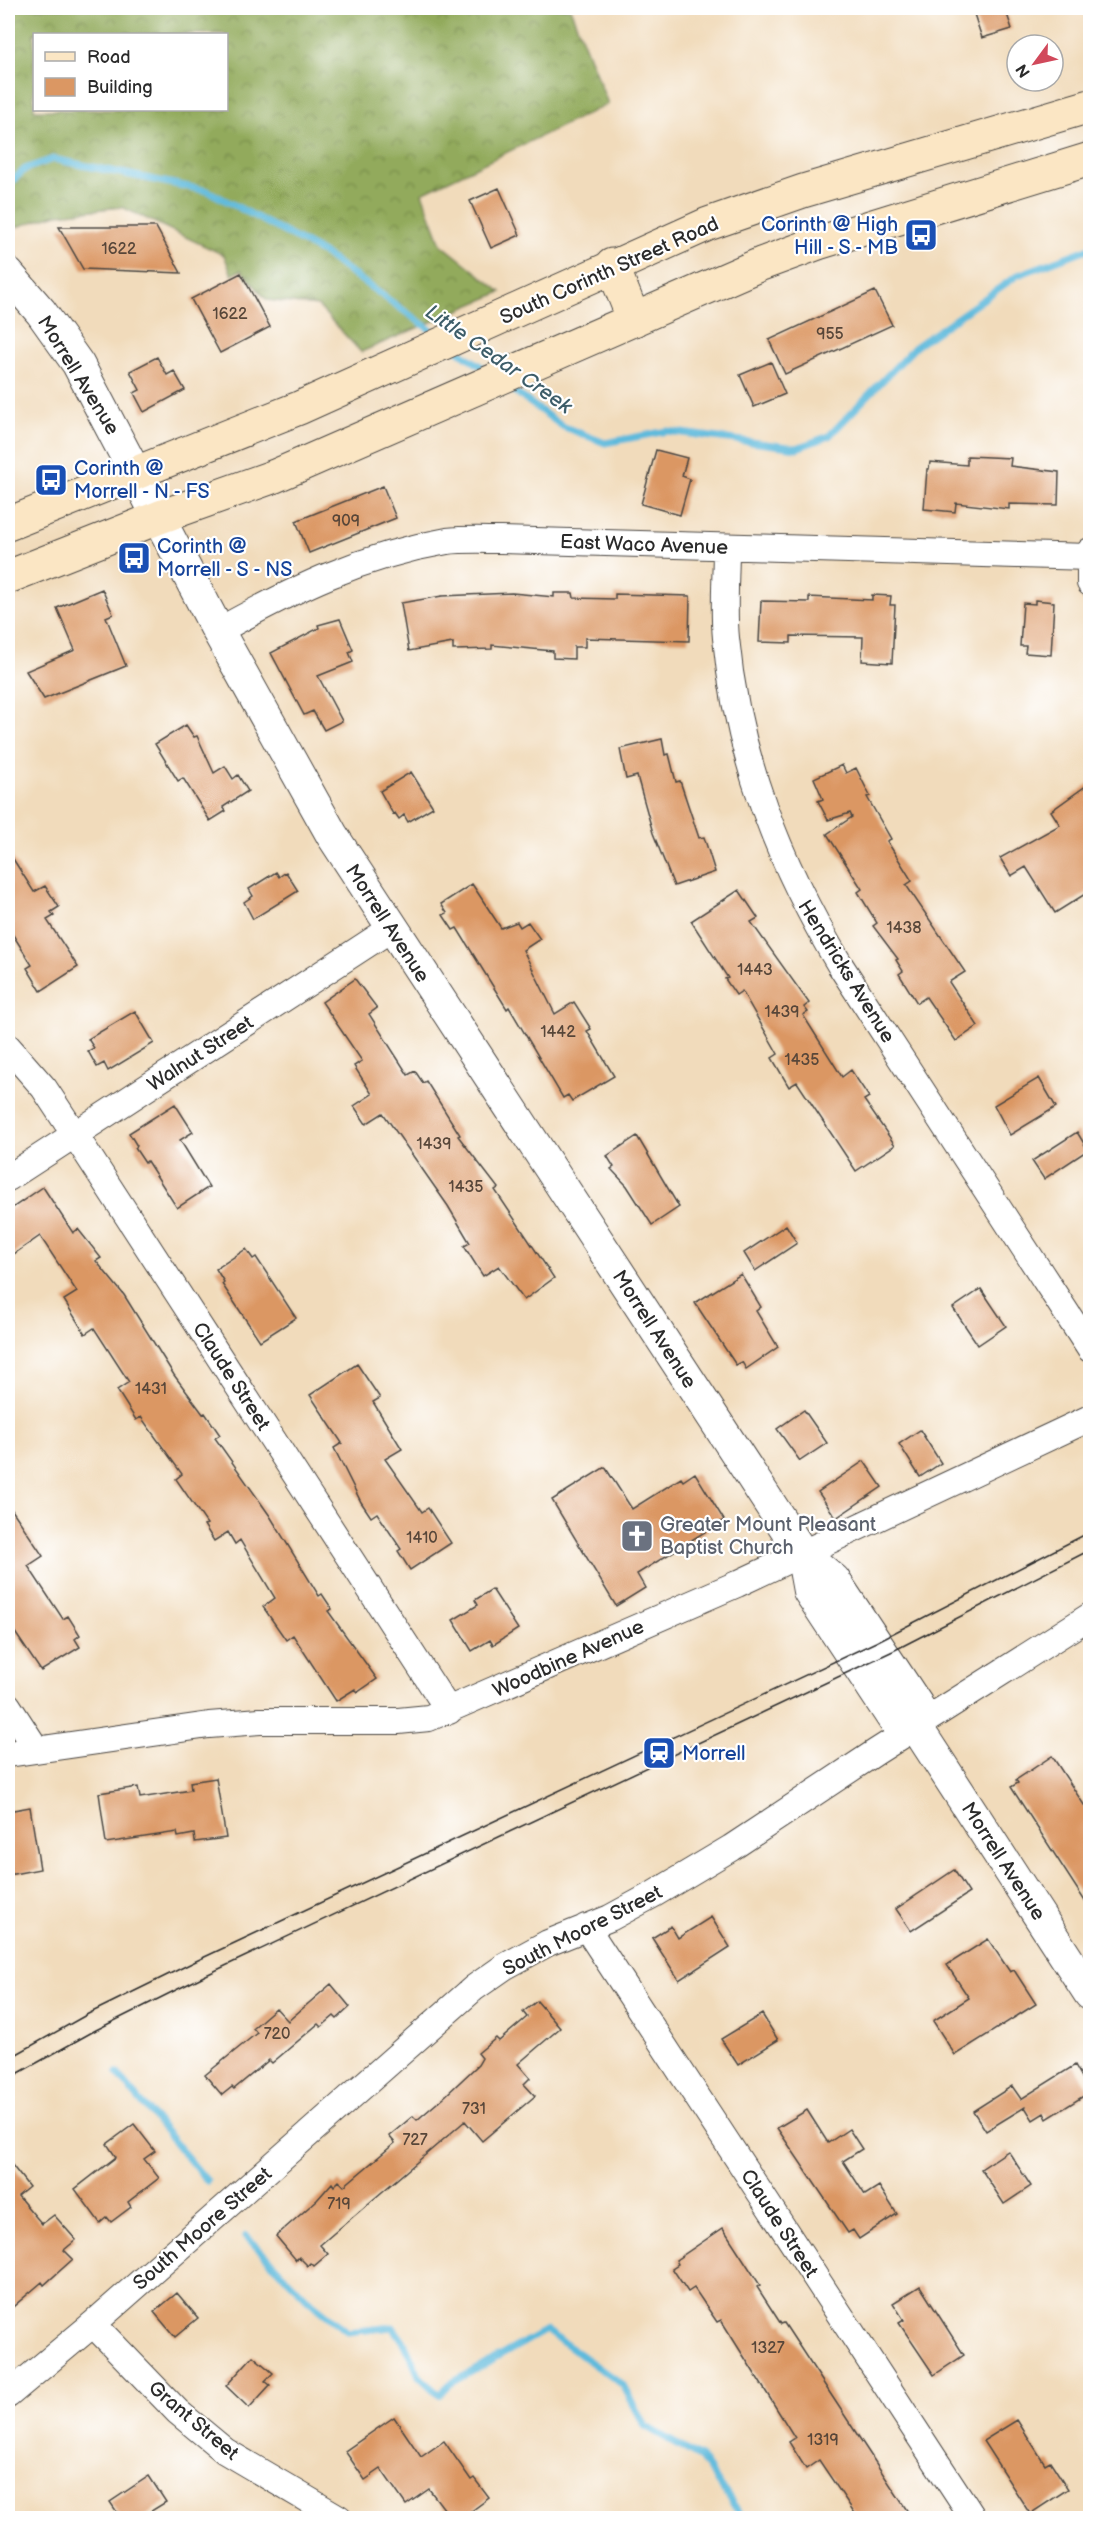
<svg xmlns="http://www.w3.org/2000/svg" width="1098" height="2526" viewBox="0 0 1098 2526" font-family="'Balsamiq Sans',sans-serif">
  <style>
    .forest { fill: url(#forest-crowns); stroke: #5e6a43; stroke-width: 1.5; fill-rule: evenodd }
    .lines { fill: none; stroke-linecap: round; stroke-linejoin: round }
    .stream { stroke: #5ebadc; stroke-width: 7 }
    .building { fill: #db9763 }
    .minor-casing { stroke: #494541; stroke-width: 28 }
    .tertiary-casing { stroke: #494541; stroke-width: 34 }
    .secondary-casing { stroke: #494541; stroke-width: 35 }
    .minor { stroke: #fff; stroke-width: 26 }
    .tertiary { stroke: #fff; stroke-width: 32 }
    .secondary { stroke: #fbe6c4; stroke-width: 33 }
    .tram { stroke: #2b2b2b; stroke-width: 1.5 }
    .labels { text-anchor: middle; stroke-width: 4.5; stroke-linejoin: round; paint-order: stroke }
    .number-label { font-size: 16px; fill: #574639 }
    .transit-label { font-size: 20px; fill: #164399; stroke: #fff; text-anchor: start }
    .street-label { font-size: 20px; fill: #2b2b2b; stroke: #fff }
    .worship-label { font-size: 20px; fill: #5b616d; stroke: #fff; text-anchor: start }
    .water-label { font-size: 21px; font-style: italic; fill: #3d5d69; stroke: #fff }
  </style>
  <defs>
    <pattern id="forest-crowns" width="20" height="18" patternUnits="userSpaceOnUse" patternTransform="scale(1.5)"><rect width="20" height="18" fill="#92aa5b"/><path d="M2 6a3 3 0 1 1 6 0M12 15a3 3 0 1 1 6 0" fill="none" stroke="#778b4b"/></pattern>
  </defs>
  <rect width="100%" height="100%" fill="#fff"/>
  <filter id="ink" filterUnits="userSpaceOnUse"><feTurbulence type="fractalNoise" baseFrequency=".0167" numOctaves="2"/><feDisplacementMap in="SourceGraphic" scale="12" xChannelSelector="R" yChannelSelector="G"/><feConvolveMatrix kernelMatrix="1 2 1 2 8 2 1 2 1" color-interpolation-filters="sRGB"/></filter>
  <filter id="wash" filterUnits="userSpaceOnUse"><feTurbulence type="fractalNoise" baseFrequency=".008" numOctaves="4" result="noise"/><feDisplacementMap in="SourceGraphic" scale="24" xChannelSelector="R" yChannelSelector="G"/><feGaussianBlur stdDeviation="1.35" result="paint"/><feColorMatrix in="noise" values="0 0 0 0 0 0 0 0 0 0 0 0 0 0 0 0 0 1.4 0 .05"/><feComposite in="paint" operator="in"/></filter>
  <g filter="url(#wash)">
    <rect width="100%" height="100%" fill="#f1dbbb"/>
    <path class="forest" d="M8 8H570L608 104 422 193 441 244 501 292 361 352 318 306 267 300 241 270 232 275 224 255 122 207 57 214 8 230ZM34 34H226V110H34Z"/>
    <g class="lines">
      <path class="stream" d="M8 185 25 169 53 159 208 191 323 253 438 335
        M456 349 489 372
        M507 386 562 426 605 443 667 431 797 448 829 436 915 347 1018 275 1090 248
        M117 2073 207 2181
        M246 2236 308 2300 348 2332 393 2327 405 2344 419 2376 439 2395 450 2384 546 2330 623 2385 645 2426 701 2458 743 2518"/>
    </g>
    <g id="blocks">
      <path class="building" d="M972 8H1005L1012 29 982 38Z
        M499 188 520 235 491 248 470 201Z
        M59 227H156L181 273 83 269Z
        M241 273 270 327 220 353 191 299Z
        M875 291 892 325 785 374 769 340Z
        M157 357 167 375 174 371 185 390 144 412 134 393 140 390 130 371Z
        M771 362 785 394 754 407 740 375Z
        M656 450 687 458 682 476 690 479 680 515 641 504Z
        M967 456 1011 458 1010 466 1059 472 1058 505 1009 504V509L956 503 955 512 924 509 927 469H929L930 462 967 465Z
        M383 486 396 518 309 553 296 521Z
        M102 589 113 614 106 617 126 666 44 699 26 671 75 650 57 608Z
        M512 593 554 597V593H573L574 598 615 599V594L690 596 689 641 585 638V647H574V659L553 658V651L492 645V649L453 650V643L409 651 401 603 442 596Z
        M872 595 891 596 890 605H895L892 663 862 661 863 637 791 636V643L759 642 761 601 809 602V597L872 600Z
        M1035 600 1054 602 1051 655 1025 653 1026 646H1020L1023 603 1035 604Z
        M340 619 353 650 349 652 353 662 318 676 342 721 324 730 313 711 304 715 271 653 319 628 318 625Z
        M186 725 194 737 197 736 214 773 225 766 233 779 238 775 248 791 223 807 226 811 210 821 183 778 178 781 155 744Z
        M662 739 665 755 669 754 676 782 680 781 699 838 704 837 715 872 674 886 653 833 637 776 626 779 620 749Z
        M842 765 846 773 856 768 870 796 867 797 891 839 887 841 912 881 906 885 965 972 949 982 978 1026 956 1041 926 997 917 1003 899 974 903 971 896 960 898 959 873 926 877 923 858 892 862 889 827 834 852 817 850 813 828 820 818 801 823 799 814 778Z
        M411 772 433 807 408 822 404 815 399 819 395 813 393 814 380 791Z
        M1090 783V891L1055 913 1026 867 1011 876 1000 858 1060 825 1051 811Z
        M8 851 34 892 45 886 59 907 51 912 54 916 47 920 78 967 41 991 27 968 32 965 8 927Z
        M276 872 279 877 286 872 298 891 253 919 244 902 253 896 249 889Z
        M472 884 501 928 517 922 520 927 528 922 540 939 523 950 555 1014 574 1002 591 1029 587 1031 614 1076 572 1101 568 1095 563 1098 509 1007 507 1009 457 928 453 930 443 915 447 913 441 904Z
        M739 890 758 918 751 922 809 1003 804 1007 808 1012 803 1015 842 1077 851 1070 869 1097 864 1100 895 1145 856 1171 797 1082 789 1087 772 1058 778 1054 742 991 736 995 725 979 728 978 691 921Z
        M355 979 377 1008 369 1014 408 1075 415 1071 423 1083 426 1081 460 1135 458 1136 498 1188 495 1190 554 1278 524 1300 499 1266 483 1276 464 1246 470 1243 448 1206 383 1113 366 1124 354 1106 372 1094 354 1066 362 1061 322 1002Z
        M135 1011 154 1043 108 1071 104 1063 97 1067 88 1051 94 1048 88 1039Z
        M1039 1078 1056 1107 1010 1135 994 1105Z
        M175 1104 193 1132 180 1140 209 1187 177 1208 147 1161 145 1163 135 1148 137 1146 129 1133Z
        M1077 1132 1088 1150 1044 1179 1032 1161Z
        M637 1136 679 1207 652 1225 627 1186 611 1169 614 1167 607 1156Z
        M43 1187 73 1233 78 1229 101 1258 96 1261 124 1295 174 1375 203 1414 205 1413 220 1435 215 1438 270 1516 319 1596 322 1594 332 1609 328 1611 377 1679 358 1692 355 1689 336 1701 293 1635 286 1640 263 1607 275 1598 240 1540 235 1544 228 1532 214 1541 204 1525 207 1524 176 1479 182 1474 141 1417 136 1420 117 1390 129 1382 94 1328 85 1334 64 1300 77 1292 40 1236 8 1258V1211Z
        M786 1225 797 1243 755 1271 744 1253Z
        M246 1249 253 1259 256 1257 296 1318 260 1341 222 1284 224 1282 216 1269Z
        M741 1274 761 1307 756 1311 778 1347 746 1369 742 1362 736 1365 695 1303Z
        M981 1289 1006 1326 978 1345 953 1308Z
        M357 1364 380 1398 373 1402 402 1449 385 1459 422 1512 428 1508 451 1543 410 1570 398 1551 401 1549 377 1513 371 1517 361 1502 334 1448 342 1443 310 1395Z
        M804 1410 827 1443 800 1461 777 1429Z
        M920 1430 941 1463 920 1477 899 1444Z
        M864 1461 882 1487 836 1518 818 1492Z
        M605 1467 632 1509 681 1478 683 1481 695 1473 724 1520 637 1574 645 1588 616 1606 552 1500Z
        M8 1504 43 1556 28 1566 63 1619 68 1616 80 1635 75 1639 80 1647 41 1671 8 1622Z
        M492 1589 518 1629 493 1645 490 1640 472 1651 453 1620 478 1605 475 1600Z
        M1052 1756 1090 1814V1909L1011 1787 1018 1783 1016 1780Z
        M216 1778 226 1838 195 1842 194 1834 178 1837 177 1832 106 1843 99 1793 138 1787 140 1798 191 1790 190 1782Z
        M30 1807 40 1869 8 1875V1811Z
        M954 1870 969 1893 911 1931 896 1909Z
        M711 1917 730 1947 679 1980 652 1938 671 1926 678 1938Z
        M988 1939 1010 1972 1014 1970 1036 2004 955 2055 933 2021 969 1998 947 1965Z
        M331 1984 350 2007 337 2019 334 2016 321 2027 318 2024 272 2063 269 2060 234 2089 232 2087 222 2095 205 2075 257 2033 253 2028 276 2008 288 2021Z
        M537 2001 560 2028 518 2064 530 2078 524 2084 535 2096 482 2141 465 2121 320 2245 328 2254 314 2266 311 2263 308 2266 299 2257 296 2260 276 2236 317 2200 332 2183 334 2186 339 2181 344 2186 395 2143 389 2136 413 2116 417 2120 444 2097 478 2065 482 2058 478 2053 496 2038 499 2041 527 2017 523 2012Z
        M762 2014 778 2040 738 2065 721 2039Z
        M1075 2065 1090 2092 1047 2119 1044 2113 1033 2120 1025 2107 986 2131 973 2111 1012 2086 1021 2099Z
        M807 2110 828 2143 849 2129 862 2149 843 2161 865 2195 879 2186 897 2214 859 2239 853 2230 848 2233 777 2128Z
        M134 2124 155 2151 144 2159 159 2178 128 2202 131 2207 111 2222 107 2217 100 2223 75 2189 116 2157 107 2144Z
        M1008 2151 1031 2186 1004 2204 981 2169Z
        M8 2160 29 2187 18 2196 42 2224 54 2215 76 2240 64 2250 73 2259 44 2285 42 2282 8 2311Z
        M723 2228 760 2285 757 2287 779 2321 781 2324 784 2323 912 2518H858L819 2460 806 2469 789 2442 795 2438 721 2320 717 2322 694 2288 688 2292 672 2268 678 2264 676 2260Z
        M920 2286 964 2355 934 2375 899 2323 904 2320 893 2303Z
        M177 2293 198 2318 175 2337 154 2312Z
        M253 2356 273 2373 265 2381 270 2385 249 2408 226 2386Z
        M394 2417 421 2457 444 2441 471 2480 474 2478 489 2498 462 2518H451L429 2489 406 2505 381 2469 365 2480 345 2451Z
        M1017 2420 1045 2464 1050 2461 1068 2489 1030 2514 983 2441Z
        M149 2476 166 2502 140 2518H121L110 2502Z"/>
    </g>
  </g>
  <g filter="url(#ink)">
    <use href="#blocks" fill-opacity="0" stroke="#494541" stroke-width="1.5"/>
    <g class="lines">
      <g class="minor-casing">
        <path id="minor" d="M726 547C726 576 723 608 726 638 737 757 779 863 840 965L1090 1349
          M1090 551V583
          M218 631C294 589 360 556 447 541 464 539 484 540 501 540L1090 557
          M8 1047 44 1088 75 1135 449 1711
          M8 1178 392 928
          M8 1706 36 1749
          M8 1754 209 1725 260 1721H398L429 1718 737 1584 1090 1418
          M586 1927 973 2518
          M93 2324 178 2412 225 2451 339 2518
          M8 2395 93 2324 474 1988 504 1967 548 1943 610 1918 654 1894 731 1848 876 1752 1090 1616"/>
      </g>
      <g class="tertiary-casing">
        <path id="tertiary" d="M8 274 41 312 78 364 218 631 332 835 802 1553 834 1580 917 1705V1728L1090 1994
          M802 1553 809 1591 894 1720 917 1728"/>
      </g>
      <g class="secondary-casing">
        <path id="secondary" d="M612 265 634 320
          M8 524 299 408 708 224 803 191 1090 106
          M8 577 160 517 275 476 761 264 818 243 1090 159"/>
      </g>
      <use href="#minor" class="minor"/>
      <use href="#tertiary" class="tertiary"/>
      <use href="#secondary" class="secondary"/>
      <path class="tram" d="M8 2059 88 2014 196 1961 876 1642 1090 1532
        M8 2079 96 2030 204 1976 893 1651 1090 1550"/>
    </g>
  </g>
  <defs>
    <g id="bus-square" transform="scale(1.725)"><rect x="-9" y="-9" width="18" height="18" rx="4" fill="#1a4fb4" stroke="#fff"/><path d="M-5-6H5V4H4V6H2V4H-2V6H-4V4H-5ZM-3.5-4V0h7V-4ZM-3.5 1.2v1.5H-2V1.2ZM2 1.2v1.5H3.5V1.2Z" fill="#fff"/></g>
    <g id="church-square" transform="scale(1.725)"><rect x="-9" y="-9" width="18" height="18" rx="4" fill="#6b7280" stroke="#fff"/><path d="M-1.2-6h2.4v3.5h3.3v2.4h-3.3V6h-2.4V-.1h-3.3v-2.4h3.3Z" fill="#fff"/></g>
    <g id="station-square" transform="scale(1.725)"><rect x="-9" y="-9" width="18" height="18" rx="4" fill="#1a4fb4" stroke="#fff"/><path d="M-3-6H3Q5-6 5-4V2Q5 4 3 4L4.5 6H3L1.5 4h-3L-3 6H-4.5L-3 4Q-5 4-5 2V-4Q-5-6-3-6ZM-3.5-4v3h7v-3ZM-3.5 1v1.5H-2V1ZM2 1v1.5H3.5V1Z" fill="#fff"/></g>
  </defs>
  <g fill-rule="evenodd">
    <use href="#bus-square" x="921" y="235"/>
    <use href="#bus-square" x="51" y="480"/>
    <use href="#bus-square" x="134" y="558"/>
    <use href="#church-square" x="637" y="1536"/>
    <use href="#station-square" x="659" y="1753"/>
  </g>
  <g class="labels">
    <g class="number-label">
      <text x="119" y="254">1622</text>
      <text x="230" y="319">1622</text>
      <text x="830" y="339">955</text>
      <text x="346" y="526">909</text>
      <text x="904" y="933">1438</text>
      <text x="755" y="975">1443</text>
      <text x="782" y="1017">1439</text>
      <text x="558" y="1037">1442</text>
      <text x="802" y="1065">1435</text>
      <text x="434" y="1149">1439</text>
      <text x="466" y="1192">1435</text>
      <text x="151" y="1394">1431</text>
      <text x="422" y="1543">1410</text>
      <text x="277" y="2039">720</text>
      <text x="474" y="2114">731</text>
      <text x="415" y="2145">727</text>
      <text x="339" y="2209">719</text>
      <text x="768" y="2353">1327</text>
      <text x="823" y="2445">1319</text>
    </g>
    <g class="transit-label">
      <text x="898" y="231" text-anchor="end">Corinth @ High<tspan x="898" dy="23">Hill - S - MB</tspan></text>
      <text x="74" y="475">Corinth @<tspan x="74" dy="23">Morrell - N - FS</tspan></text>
      <text x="157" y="553">Corinth @<tspan x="157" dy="23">Morrell - S - NS</tspan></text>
      <text x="682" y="1760">Morrell</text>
    </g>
    <g class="street-label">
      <text transform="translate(609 270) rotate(-24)" y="7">South Corinth Street Road</text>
      <text transform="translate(79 375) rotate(58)" y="7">Morrell Avenue</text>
      <text transform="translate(644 544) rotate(2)" y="7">East Waco Avenue</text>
      <text transform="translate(388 923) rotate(57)" y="7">Morrell Avenue</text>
      <text transform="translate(847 971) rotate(58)" y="7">Hendricks Avenue</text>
      <text transform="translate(200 1053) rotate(-33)" y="7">Walnut Street</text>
      <text transform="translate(655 1329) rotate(57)" y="7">Morrell Avenue</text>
      <text transform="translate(232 1376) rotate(57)" y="7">Claude Street</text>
      <text transform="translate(568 1658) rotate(-24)" y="7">Woodbine Avenue</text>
      <text transform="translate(1004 1861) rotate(57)" y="7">Morrell Avenue</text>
      <text transform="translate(582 1930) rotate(-27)" y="7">South Moore Street</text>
      <text transform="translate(780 2223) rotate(57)" y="7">Claude Street</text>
      <text transform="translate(202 2228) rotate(-41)" y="7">South Moore Street</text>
      <text transform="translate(194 2420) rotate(40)" y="7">Grant Street</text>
    </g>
    <g class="worship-label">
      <text x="660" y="1531">Greater Mount Pleasant<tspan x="660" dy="23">Baptist Church</tspan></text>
    </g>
    <g class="water-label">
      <text transform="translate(499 359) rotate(35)" y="7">Little Cedar Creek</text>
    </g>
  </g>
  <rect width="1098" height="2526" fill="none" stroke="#fff" stroke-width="30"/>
  <rect x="33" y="33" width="195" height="78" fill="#ffffff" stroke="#aaaaaa" stroke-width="1.5"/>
  <rect x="45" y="52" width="30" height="9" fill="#fbe6c4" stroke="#aaaaaa" stroke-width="1.5"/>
  <text x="87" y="63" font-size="18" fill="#2b2b2b">Road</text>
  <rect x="45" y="78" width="30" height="18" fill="#db9763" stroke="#aaaaaa" stroke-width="1.5"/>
  <text x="87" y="93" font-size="18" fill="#2b2b2b">Building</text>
  <g transform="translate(1035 63) rotate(237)"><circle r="28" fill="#ffffff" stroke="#aaaaaa" stroke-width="1.5"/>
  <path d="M0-4.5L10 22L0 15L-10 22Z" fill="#d1495b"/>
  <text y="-9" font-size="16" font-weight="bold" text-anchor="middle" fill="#2b2b2b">N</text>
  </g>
</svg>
